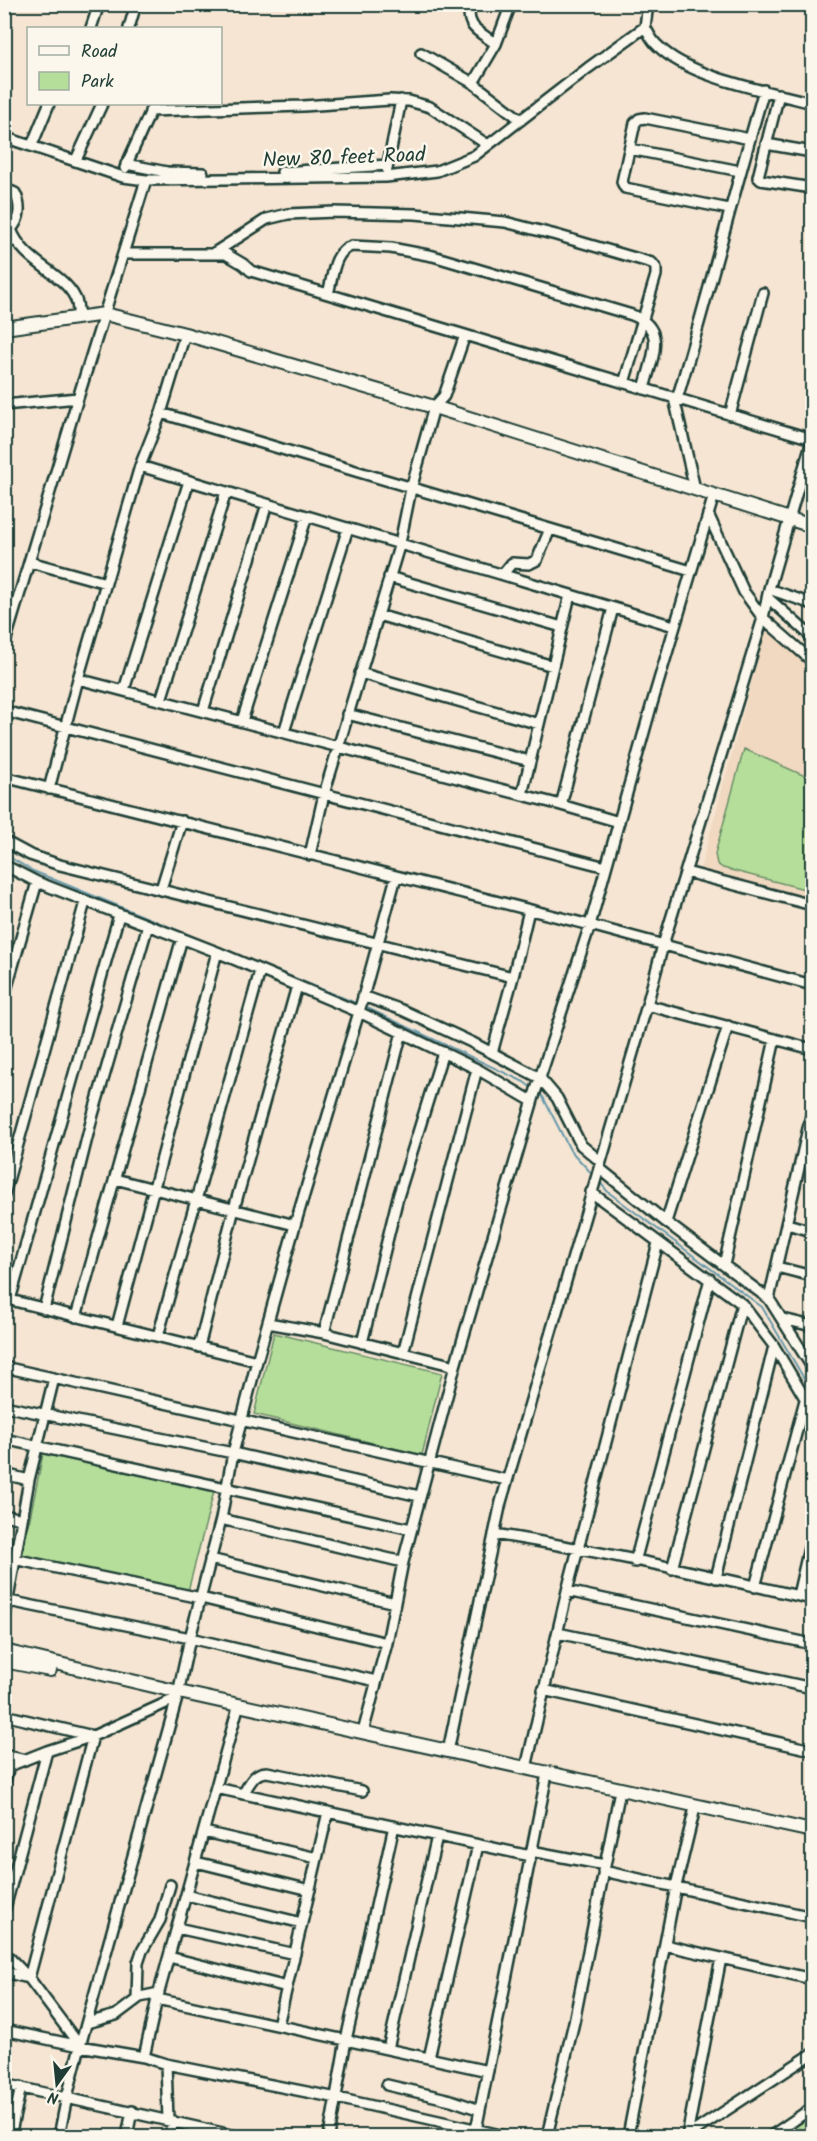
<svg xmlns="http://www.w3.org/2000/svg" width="817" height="2141" viewBox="0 0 817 2141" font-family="Kalam,sans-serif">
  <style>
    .built { fill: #f1d8c0 }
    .green { fill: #b5de9a; stroke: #6a8e67; stroke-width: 1.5 }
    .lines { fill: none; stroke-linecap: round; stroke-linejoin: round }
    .stream { stroke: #6999ab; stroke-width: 2 }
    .street-casing { stroke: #1f3d34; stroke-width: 14 }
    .secondary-casing { stroke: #1f3d34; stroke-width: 16 }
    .street { stroke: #fbf7ec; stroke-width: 9 }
    .secondary { stroke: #fbf7ec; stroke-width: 12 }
    .labels { text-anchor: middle; stroke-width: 5; stroke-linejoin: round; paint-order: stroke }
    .street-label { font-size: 21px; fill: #1f3d34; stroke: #fbf7ec }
  </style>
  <rect width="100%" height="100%" fill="#f5e5d2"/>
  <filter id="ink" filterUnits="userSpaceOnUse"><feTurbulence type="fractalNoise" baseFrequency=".0167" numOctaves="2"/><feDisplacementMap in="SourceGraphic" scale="12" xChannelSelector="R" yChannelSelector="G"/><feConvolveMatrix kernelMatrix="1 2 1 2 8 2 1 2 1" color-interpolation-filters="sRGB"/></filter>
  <g filter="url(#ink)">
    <path class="built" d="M767 626 812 668V900L700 870Z"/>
    <path class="green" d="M744 749 812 779V891L723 868 717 864 715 854Z
      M274 1333 442 1373 422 1455 254 1414Z
      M43 1454 214 1491 188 1591 22 1557Z
      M812 1548V1591L803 1589Z
      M812 2116V2136H781Z"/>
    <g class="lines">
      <path class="stream" d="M4 854 33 871 358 1004
        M363 1006 524 1082 533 1089
        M537 1092 543 1097 570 1150 594 1176
        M598 1180 608 1192 762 1307 812 1392"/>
      <g class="street-casing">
        <path id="street" d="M470 4C465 28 479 31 496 44
          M648 4 645 27C649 34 652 41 658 46 690 78 768 91 812 103
          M91 28 99 4
          M129 28 136 4
          M421 53 473 83 521 120
          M473 83 496 44 511 4
          M779 94 758 177 761 180 812 188
          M150 111 303 106 390 100 409 101 430 107 488 145
          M4 137 123 177 146 180 386 177 437 171 474 156 588 68 645 27
          M766 144 812 152
          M32 145 49 104
          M630 149 740 171
          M76 160 102 104
          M126 164 167 172 203 173
          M125 168 154 104
          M387 169 401 100
          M282 172 388 165
          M4 188 15 193C21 205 21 219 11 229
          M729 209 625 188 622 182 635 123 639 119 645 118 750 139
          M4 227 11 229C23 264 69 274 77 303 78 308 78 313 79 318
          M4 242 16 241
          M214 253 267 219 288 214 334 212 415 214 505 222 556 235 652 263 656 268V275L624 383
          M123 254H226L243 264 251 271 812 439
          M328 294C333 277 333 251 352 246L391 248 433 256 632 315C669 329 651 359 644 389
          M674 398 695 489
          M677 399C708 296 734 192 764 90
          M4 405 78 398
          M161 413 691 571
          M730 415 763 293
          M140 466 674 626
          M708 514 744 592 763 618 812 661
          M30 562 106 583
          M503 574 512 563 529 564 537 560 550 529
          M389 577 562 627
          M769 589 812 604
          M768 598 812 637
          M378 615 553 666
          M4 646 78 398 146 180
          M360 673 539 724
          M78 679 561 805 619 822
          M124 690 189 481
          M161 700 226 492
          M4 711 606 867
          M203 711 267 504
          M347 714 530 761
          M242 721 307 516
          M284 732 348 528
          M4 777 590 925 812 985
          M49 789 78 679 140 466 161 413 185 334
          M522 795 570 595
          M561 805 613 608
          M4 841 30 855 60 865 513 977
          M310 855 324 794 400 543 411 489 434 407 444 396 465 335
          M4 865 37 882 217 952 359 1012 477 1069 532 1101
          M686 872 812 905
          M161 889 182 821
          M363 996 402 1010 471 1042 540 1078 557 1098 581 1145 600 1161
          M4 997 37 882
          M647 1005 812 1049
          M492 1053 513 977 529 910
          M599 1168 666 1222 769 1299 812 1367
          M115 1179 295 1225
          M591 1192 742 1304 774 1346 812 1410
          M4 1195 85 902
          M666 1222 728 1026
          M787 1224 812 1231
          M724 1265 775 1039
          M777 1267 812 1276
          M6 1299 257 1361
          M769 1299 812 1111
          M10 1300 119 915
          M44 1309 92 1118 148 925
          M76 1317 182 938
          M783 1319 812 1326
          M268 1323 324 1333 455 1366
          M117 1326 217 952
          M324 1333 402 1032
          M158 1336 260 971
          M362 1343 398 1197 443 1052
          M199 1347 234 1209 297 986
          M403 1353 477 1069
          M4 1367 507 1480
          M4 1406 233 1453 419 1496
          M4 1439 411 1529
          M4 1474 29 1480
          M4 1515 22 1519
          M221 1519 403 1562
          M494 1534C601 1551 707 1575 812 1599
          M4 1557 201 1598 387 1643
          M210 1559 395 1603
          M635 1562 710 1279
          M672 1569 742 1304
          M716 1578 774 1346
          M755 1587 805 1400
          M567 1591 812 1644
          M798 1595 812 1535
          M4 1600 190 1638 376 1681
          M4 1622 29 1480 54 1378
          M558 1633 812 1688
          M543 1690 812 1750
          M4 1715 93 1736 29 1978 4 1972
          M363 1732 387 1643 403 1562 455 1366 535 1093 590 925 651 707 714 495
          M448 1751 501 1502 647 1005 663 945 763 618 769 589 812 440
          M4 1755 25 1760
          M4 1768 47 1751 93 1736 177 1698
          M526 1768 567 1591 658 1243
          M4 1785 9 1766
          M216 1788 530 1856
          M243 1794C250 1783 254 1772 267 1772L362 1791
          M204 1832 317 1858
          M531 1851 605 1865
          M196 1862 310 1890
          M603 1871 812 1917
          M186 1895 302 1923
          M4 1912 47 1751
          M177 1928 295 1954
          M665 1945 812 1979
          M4 1952 29 1978 80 2046
          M169 1957 287 1987
          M137 1999 138 1963 142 1951 160 1920 170 1885
          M157 1999 488 2071
          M87 2023 116 2015 140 1997 159 1993
          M278 2025 328 1812
          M4 2030 80 2046 144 2057 166 2064 337 2098 505 2136
          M388 2049 437 1836
          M144 2057 157 1999 237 1711
          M429 2058 478 1845
          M166 2064 168 2120
          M4 2084 236 2136
          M387 2085 451 2100 480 2110
          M476 2130 546 1779
          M10 2136 21 2087
          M59 2136 67 2097 80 2046 177 1698 190 1638 221 1519 233 1453 257 1361 295 1225 359 1012 396 877
          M127 2136 132 2111
          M170 2136 173 2121
          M329 2136 346 2040 394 1826
          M547 2136 574 2022 619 1795
          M628 2136 676 1886 694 1812
          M687 2136 721 1958
          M687 2136 812 2054
          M771 2136 812 2108"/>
      </g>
      <g class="secondary-casing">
        <path id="secondary" d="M4 328 105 314 185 334 434 407 812 526
          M4 1651 179 1692 812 1831
          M4 1661 50 1670"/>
      </g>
      <use href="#street" class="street"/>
      <use href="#secondary" class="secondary"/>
    </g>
  </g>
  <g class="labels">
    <g class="street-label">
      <text transform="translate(344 157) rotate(-2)" y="7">New 80 feet Road</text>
    </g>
  </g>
  <rect width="817" height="2141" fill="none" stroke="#fbf7ec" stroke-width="24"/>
  <rect x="12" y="12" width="793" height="2117" fill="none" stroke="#1f3d34" stroke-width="2" filter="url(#ink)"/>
  <rect x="27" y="27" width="195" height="78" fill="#fbf7ec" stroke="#a3ada2" stroke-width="1.5"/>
  <rect x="39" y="46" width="30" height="9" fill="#fbf7ec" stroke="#a3ada2" stroke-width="1.5"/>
  <text x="81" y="57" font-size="18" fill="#1f3d34">Road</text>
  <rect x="39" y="72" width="30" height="18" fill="#b5de9a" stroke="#a3ada2" stroke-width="1.5"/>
  <text x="81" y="87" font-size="18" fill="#1f3d34">Park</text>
  <g transform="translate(57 2084) rotate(195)" stroke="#fbf7ec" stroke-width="4.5" paint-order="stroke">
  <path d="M0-4.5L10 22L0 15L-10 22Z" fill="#1f3d34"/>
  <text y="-9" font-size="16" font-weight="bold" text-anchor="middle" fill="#1f3d34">N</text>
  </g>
</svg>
